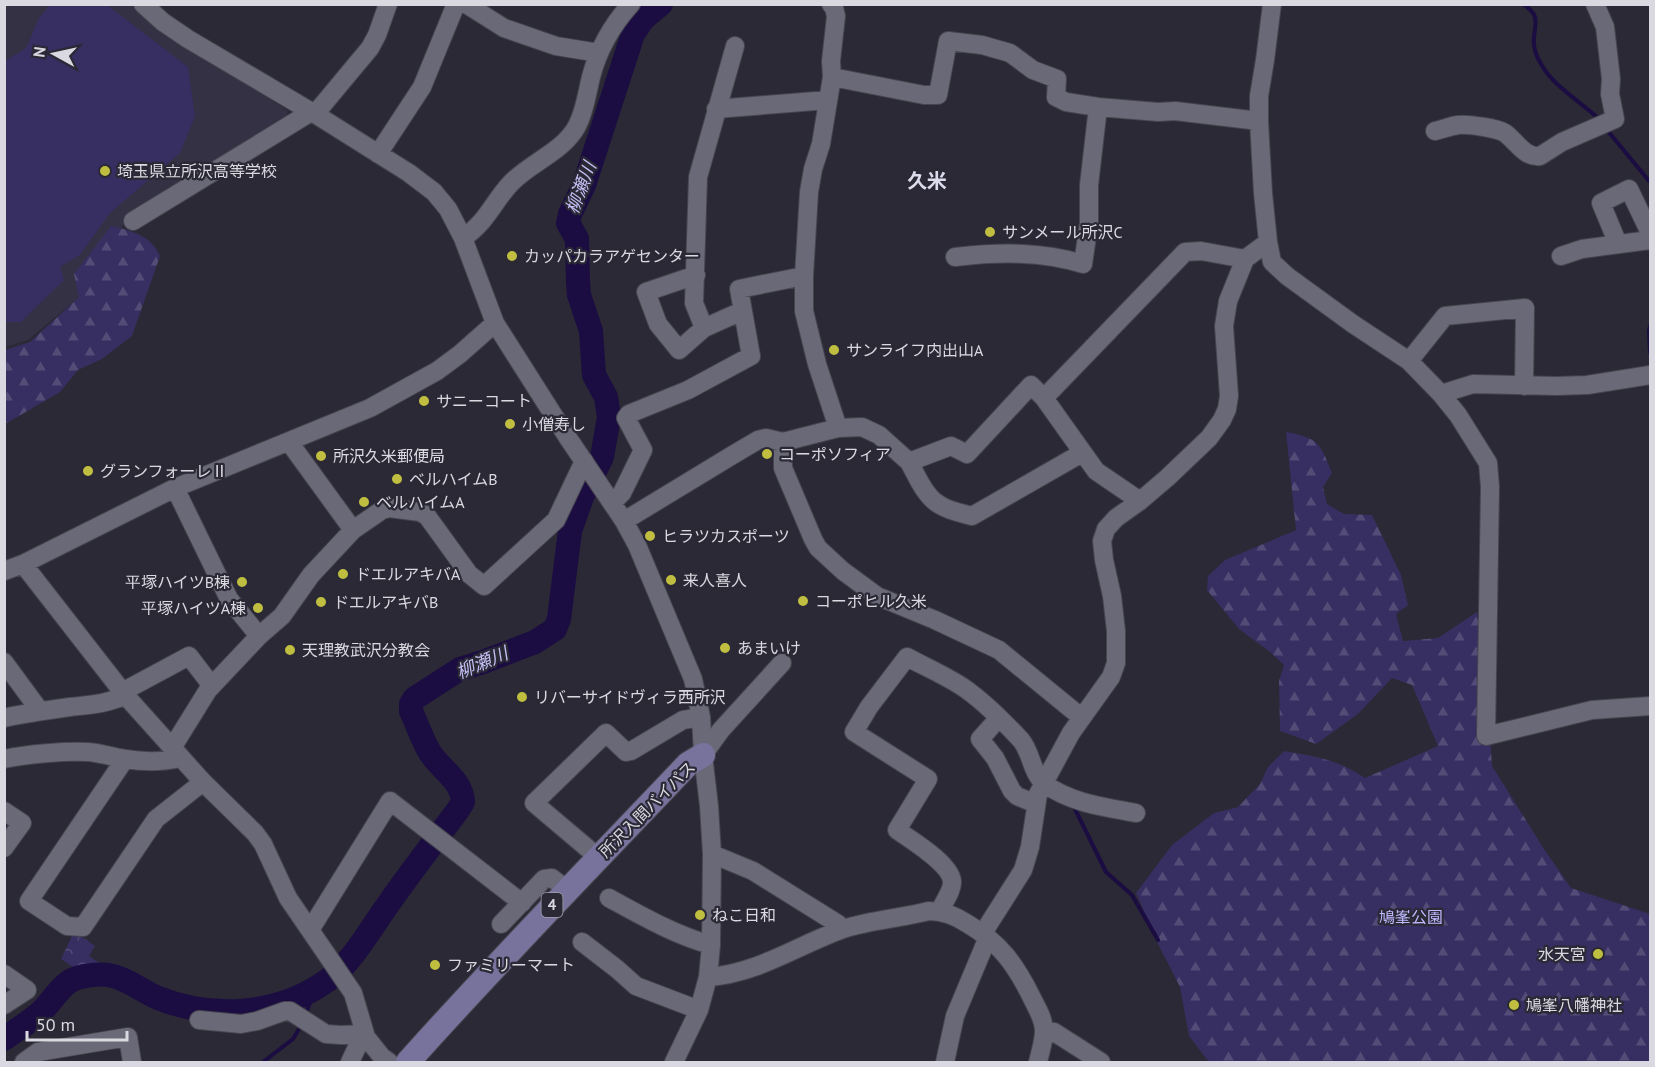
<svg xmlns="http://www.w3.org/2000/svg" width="1655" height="1067" viewBox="0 0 1655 1067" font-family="'PT Sans','Noto Sans JP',sans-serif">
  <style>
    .built { fill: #333143 }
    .grass { fill: #372e61 }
    .forest { fill: url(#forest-firs) }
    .park { fill: url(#park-crowns) }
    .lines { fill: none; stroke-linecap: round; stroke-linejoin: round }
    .stream { stroke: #1b0c42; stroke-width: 4 }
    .river { stroke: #1b0c42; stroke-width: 24 }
    .minor-casing { stroke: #46454f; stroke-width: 20 }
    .major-casing { stroke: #46454f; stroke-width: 26 }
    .minor { stroke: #6a6977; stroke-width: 18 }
    .major { stroke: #78739d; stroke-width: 24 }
    .poi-dot { fill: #bfbe41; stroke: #2a2935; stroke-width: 2 }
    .labels { text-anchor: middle; stroke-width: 4.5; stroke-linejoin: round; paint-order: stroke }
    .shield { fill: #2a2935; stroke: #a5a4ad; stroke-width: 1.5 }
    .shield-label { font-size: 15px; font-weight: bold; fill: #dad9e1 }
    .poi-label { font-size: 16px; fill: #dad9e1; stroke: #2a2935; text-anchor: start }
    .street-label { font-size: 16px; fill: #dad9e1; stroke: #2a2935 }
    .park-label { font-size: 16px; fill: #bfb8ff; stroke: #2a2935 }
    .water-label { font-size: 18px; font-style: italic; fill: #c4bff4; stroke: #2a2935 }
    .quarter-label { font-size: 20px; font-weight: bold; fill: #dcdbec; stroke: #2a2935 }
  </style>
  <defs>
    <pattern id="forest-firs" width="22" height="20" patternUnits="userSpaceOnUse" patternTransform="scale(1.5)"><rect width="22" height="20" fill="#372e61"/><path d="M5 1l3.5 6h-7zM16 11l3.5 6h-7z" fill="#534c77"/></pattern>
    <pattern id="park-crowns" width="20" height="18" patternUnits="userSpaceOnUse" patternTransform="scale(1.5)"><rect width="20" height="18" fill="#372e61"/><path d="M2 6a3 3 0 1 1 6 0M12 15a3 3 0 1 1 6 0" fill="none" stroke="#534c77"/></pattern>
  </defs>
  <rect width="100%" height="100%" fill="#2a2935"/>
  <path class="built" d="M5 5H131L141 14 288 111 285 121 126 220 84 293 28 340 5 347Z"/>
  <path class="grass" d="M51 4 107 5 188 67 195 116 180 153 110 213 80 255 60 267 64 280 21 322H5V61L26 48 39 18Z"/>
  <path class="forest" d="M111 226C132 231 151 235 160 256L132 336 102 359 78 370 60 392 5 424V350L30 342 79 297 74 274Z
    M1286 432C1319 438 1320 443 1332 473L1323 487 1327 504 1344 514 1372 515 1401 575 1408 605 1396 614 1403 641 1438 638 1477 612 1486 674 1492 766 1544 849 1571 888 1650 914V1062H1209L1189 1036 1180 987 1159 946 1136 893 1172 845 1214 813 1238 807 1260 784 1268 767 1284 751C1317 757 1337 759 1365 778L1438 746 1412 685 1392 678 1358 714 1316 744 1280 731 1279 681 1284 665 1270 652 1239 629 1207 590 1208 576 1225 560 1296 530Z"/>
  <path class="park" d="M73 934 84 938 95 946 89 956 99 963 73 967 61 959Z"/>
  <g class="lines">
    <path class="stream" d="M1523 4C1539 15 1536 20 1534 37 1533 46 1536 56 1541 64 1553 86 1581 102 1599 119
      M1607 130 1650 182
      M1650 326 1649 331 1650 352
      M1073 805 1106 872 1132 895 1158 940
      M306 1014 315 988
      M263 1062 293 1039 302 1024"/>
    <path class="river" d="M4 1039C16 1030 30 1022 41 1012 53 1001 61 983 77 978 87 975 103 973 113 976 127 979 144 992 158 998 213 1020 280 1015 328 980 353 961 369 931 387 906 410 873 434 842 458 810L463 802C462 779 439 769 429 751 422 739 417 724 411 711V704L415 698 460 669 483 662 535 642 555 629 559 619 570 531 582 497 602 457 609 417 606 397 594 375 591 331 579 295 578 282 577 239 568 223 570 214 584 185 633 34 643 19 661 4"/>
    <g class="minor-casing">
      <path id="minor" d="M143 4 163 22 188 39 315 114 409 173 434 192 448 209 463 238 495 323 568 438 624 521 637 545 693 679 701 717 703 755 709 806 712 854 711 945 708 977 699 1010 674 1062
        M466 4 504 28 556 46 599 53
        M831 4 834 8 836 16 831 61 832 77 821 144 813 169 809 192 804 276V311L817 364 838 428
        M1272 4 1265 60 1259 96V121L1263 193 1268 242 1272 262 1287 276 1353 324 1409 361 1441 394 1458 415 1488 463 1490 487 1486 736 1592 710 1650 706
        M832 77 924 95H938L948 41 982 45 1010 53 1033 70 1057 79 1056 97 1066 102 1098 107
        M716 109 828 100
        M315 114 370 48 377 35 388 4
        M1435 131C1443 129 1451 126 1458 125 1468 124 1497 128 1505 133 1517 142 1525 158 1540 156L1562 142 1615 119 1610 94 1611 79 1605 27 1595 4
        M378 154 422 87 456 4
        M133 221 311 112
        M463 238C487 222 493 202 511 183 531 162 563 152 577 126 585 111 587 93 591 77 598 50 612 25 631 4
        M1618 244 1601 203 1629 189 1650 233
        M1561 256 1582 249 1650 240
        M955 257C998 252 1041 251 1083 264L1089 223V185L1098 107 1158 112 1175 111 1259 121
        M696 275 646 292 658 324 679 350 704 328 742 311
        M704 328 694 303 698 177 735 46
        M1409 361 1445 316 1525 308 1524 386
        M1441 394 1473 384 1556 386 1587 385 1650 375
        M1044 398 1096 471 1140 501
        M289 442 353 530
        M783 442V468L813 539 818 548 843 571 877 596 935 620 999 650 1081 717
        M909 462C917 476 925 497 940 505 949 511 961 513 972 516L1082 453
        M175 488 229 599 259 636
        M612 503 622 493 643 450 626 418 629 414 688 390 751 356 739 289 804 276
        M624 521 731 456 758 440 766 438 783 442 838 428 862 427 879 435 909 462 951 446 967 454 1031 385 1044 398 1185 252 1201 251 1245 259
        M23 564 125 695 203 782 255 833 263 844 288 898 353 993 366 1037 382 1057 389 1062
        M4 571 23 564 175 488 370 408 437 371 460 354 495 323
        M4 662 40 711
        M122 692 189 656 212 686
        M4 718C26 713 48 710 70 707 89 705 108 704 125 695
        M998 719 980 739 995 758 1012 791 1017 796 1036 804
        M172 748 208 690 259 636 282 616 311 575 353 530 382 510 389 508 420 512 427 516 469 574 484 586 556 520 584 461
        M703 755 721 730 782 663
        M4 759C29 754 63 751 88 752 101 753 112 757 125 759 143 762 163 762 180 758
        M125 759 29 901 67 926 83 927 156 819 203 782
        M4 811 22 823 4 848
        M712 854 753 871 838 924 843 929
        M599 858 534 803 606 733 626 752 631 751 683 720 701 717
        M609 898C642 916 675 935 711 945
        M940 911C943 903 953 890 952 881 950 863 911 840 897 830L928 779 854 732 869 707 907 657C927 668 949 677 967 690 985 703 1006 724 1021 740 1032 753 1031 773 1045 784 1071 803 1104 807 1136 813
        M501 924 544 879 552 878 566 889
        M310 930 390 801 522 903
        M983 933 1023 870 1030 847 1038 794 1044 783 1071 733 1111 677 1116 663V631L1112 596 1104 560 1102 541 1106 529 1116 518 1140 501 1167 478 1209 438 1222 420 1227 409 1229 396 1224 326 1228 301 1245 259 1268 242
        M582 942 617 969 636 986 699 1010
        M4 974 27 990 4 1005
        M708 977C757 974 798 945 843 929 870 920 901 918 929 911 944 911 956 916 968 924 1000 943 1015 964 1031 996 1036 1007 1044 1018 1044 1031 1044 1041 1040 1053 1038 1062
        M199 1020 241 1024 257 1021 285 1011H290L326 1034 341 1035 365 1034
        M1044 1031 1054 1032 1101 1062
        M24 1062 38 1052 128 1037 132 1062
        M350 1062 358 1045 366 1037
        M945 1062 955 1016 988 937"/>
    </g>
    <g class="major-casing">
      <path id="major" d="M408 1062C499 960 594 863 688 764L703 755"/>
    </g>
    <use href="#minor" class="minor"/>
    <use href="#major" class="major"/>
  </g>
  <g class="poi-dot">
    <circle cx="105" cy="171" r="6"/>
    <circle cx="990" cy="232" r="6"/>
    <circle cx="512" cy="256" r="6"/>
    <circle cx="834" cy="350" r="6"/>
    <circle cx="424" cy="401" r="6"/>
    <circle cx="510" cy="424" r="6"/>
    <circle cx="767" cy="454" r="6"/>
    <circle cx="321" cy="456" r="6"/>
    <circle cx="88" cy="471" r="6"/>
    <circle cx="397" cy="479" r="6"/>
    <circle cx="364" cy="502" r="6"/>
    <circle cx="650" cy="536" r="6"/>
    <circle cx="343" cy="574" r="6"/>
    <circle cx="671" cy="580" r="6"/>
    <circle cx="242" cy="582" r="6"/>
    <circle cx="803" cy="601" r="6"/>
    <circle cx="321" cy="602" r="6"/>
    <circle cx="258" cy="608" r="6"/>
    <circle cx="725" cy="648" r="6"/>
    <circle cx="290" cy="650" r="6"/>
    <circle cx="522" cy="697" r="6"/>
    <circle cx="700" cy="915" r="6"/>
    <circle cx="1598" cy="954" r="6"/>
    <circle cx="435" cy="965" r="6"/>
    <circle cx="1514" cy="1005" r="6"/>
  </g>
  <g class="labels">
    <rect class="shield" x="541.5" y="893" width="21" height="24" rx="4.5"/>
    <g class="shield-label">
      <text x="552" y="910">4</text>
    </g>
    <g class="poi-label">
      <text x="117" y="177">埼玉県立所沢高等学校</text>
      <text x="1002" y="238">サンメール所沢C</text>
      <text x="524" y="262">カッパカラアゲセンター</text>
      <text x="846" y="356">サンライフ内出山A</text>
      <text x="436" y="407">サニーコート</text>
      <text x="522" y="430">小僧寿し</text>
      <text x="779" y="460">コーポソフィア</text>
      <text x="333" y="462">所沢久米郵便局</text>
      <text x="100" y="477">グランフォーレⅡ</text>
      <text x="409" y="485">ベルハイムB</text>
      <text x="376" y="508">ベルハイムA</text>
      <text x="662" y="542">ヒラツカスポーツ</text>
      <text x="355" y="580">ドエルアキバA</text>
      <text x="683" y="586">来人喜人</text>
      <text x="230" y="588" text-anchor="end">平塚ハイツB棟</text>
      <text x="815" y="607">コーポヒル久米</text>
      <text x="333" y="608">ドエルアキバB</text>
      <text x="246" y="614" text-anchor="end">平塚ハイツA棟</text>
      <text x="737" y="654">あまいけ</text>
      <text x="302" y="656">天理教武沢分教会</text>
      <text x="534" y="703">リバーサイドヴィラ西所沢</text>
      <text x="712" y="921">ねこ日和</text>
      <text x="1586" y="960" text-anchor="end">水天宮</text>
      <text x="447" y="971">ファミリーマート</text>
      <text x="1526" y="1011">鳩峯八幡神社</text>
    </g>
    <g class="street-label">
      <text transform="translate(647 809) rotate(-45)" y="6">所沢入間バイパス</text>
    </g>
    <g class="park-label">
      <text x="1411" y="923">鳩峯公園</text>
    </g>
    <g class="water-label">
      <text transform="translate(581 188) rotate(-69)" y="6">柳瀬川</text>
      <text transform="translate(482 663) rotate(-23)" y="6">柳瀬川</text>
    </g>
    <g class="quarter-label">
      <text x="927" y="188">久米</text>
    </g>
  </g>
  <rect width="1655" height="1067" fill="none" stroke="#dad9e1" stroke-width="12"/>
  <g transform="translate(54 54) rotate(278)" stroke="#2a2935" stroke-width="4.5" paint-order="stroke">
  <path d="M0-4.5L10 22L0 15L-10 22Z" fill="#dad9e1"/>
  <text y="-9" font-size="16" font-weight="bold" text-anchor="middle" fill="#dad9e1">N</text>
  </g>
  <path d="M27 1031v9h100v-9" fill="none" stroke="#dad9e1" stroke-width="3"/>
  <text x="36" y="1031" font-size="18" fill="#dad9e1" stroke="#2a2935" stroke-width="4.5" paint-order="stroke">50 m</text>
</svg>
